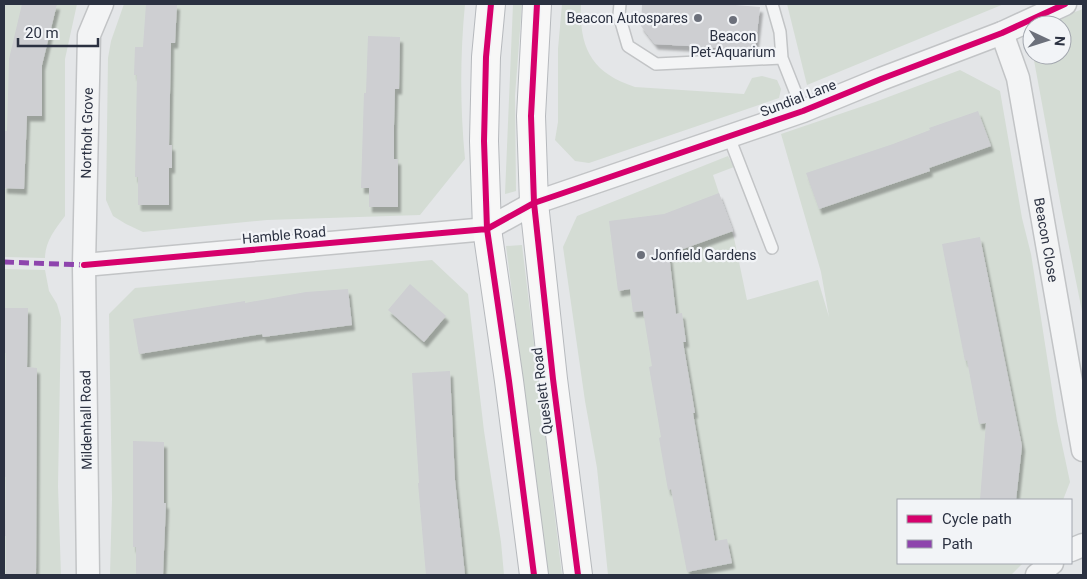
<svg xmlns="http://www.w3.org/2000/svg" width="1087" height="579" viewBox="0 0 1087 579" font-family="Roboto,sans-serif">
  <style>
    .green { fill: #d4dcd4 }
    .building { fill: #cecfd2; filter: url(#shadow) }
    .lines { fill: none; stroke-linecap: round; stroke-linejoin: round }
    .lane-casing { stroke: #c2c4c6; stroke-width: 14 }
    .street-casing { stroke: #c2c4c6; stroke-width: 25 }
    .highway-casing { stroke: #b6b9bd; stroke-width: 30 }
    .lane { stroke: #f3f4f5; stroke-width: 11 }
    .street { stroke: #f3f4f5; stroke-width: 22 }
    .highway { stroke: #f7f7f7; stroke-width: 28 }
    .quiet { stroke: #8e44ad; stroke-width: 5; stroke-dasharray: 10 5; stroke-linecap: butt }
    .cycleway-casing { stroke: #f2f4f7; stroke-width: 9 }
    .cycleway { stroke: #d6006c; stroke-width: 6 }
    .poi-dot { fill: #6c707b; stroke: #f2f4f7; stroke-width: 2 }
    .labels { text-anchor: middle; stroke-width: 4.5; stroke-linejoin: round; paint-order: stroke }
    .poi-label { font-size: 14px; fill: #2b3141; stroke: #f2f4f7; text-anchor: end }
    .street-label { font-size: 14px; fill: #2b3141; stroke: #f2f4f7 }
  </style>
  <defs>
    <filter id="shadow"><feDropShadow dx="3" dy="5.5" stdDeviation="1" flood-color="#0004"/></filter>
  </defs>
  <rect width="100%" height="100%" fill="#e4e6e8"/>
  <path class="green" d="M4 4H77L65 59V216C55 229 45 242 45 258L4 257Z
    M124 4H465C460 55 460 108 465 159L420 215 267 220 143 232 126 224 113 216 106 200 108 58 111 41Z
    M513 4H522L515 96 516 191 505 194Z
    M562 4H581C579 47 591 73 635 87L744 94 752 78 762 76 777 80 781 89 779 98 589 163 575 161 555 140 558 122V49Z
    M787 4H1004L807 85Z
    M1083 9V316L1062 212 1033 55H1062V25H1044L1045 23Z
    M960 70 1000 91 1022 218 1031 254 1057 421 1070 482 1063 500H898V563H1023L1011 575H608L597 468 585 401 563 247 577 216 728 156 734 167 713 175 734 238 747 300 818 280 829 317 821 272 781 134 875 102Z
    M522 245 562 575H548L506 246Z
    M432 260 468 294 484 431 501 542 504 575H110L112 499 109 314 135 288Z
    M4 269 45 270 49 291 57 304 61 318 58 486 61 575H4Z"/>
  <path class="building" d="M22 4H57L42 65V116H27L24 189 4 188V131H7L9 59Z
    M146 4H177L175 43H171L169 145H172V168H169V205H138V177H135L137 75H134L135 47H143Z
    M642 4H723L760 7 755 50 655 44 641 26Z
    M368 36 400 37 399 89H395L394 125V159H398V207H369V188H361L364 93H366Z
    M978 111 991 146 929 168 930 171 819 209 806 173 893 144 930 130 929 128Z
    M719 193 733 231 669 254 676 314 682 313 686 342H683L695 413H693L715 541 727 539 732 563 687 572 671 489 668 490 659 438 661 437 649 367 652 366 643 311 633 312 630 289 618 291 609 221 664 214Z
    M980 237 1022 446 1016 500H980L986 423 979 424 967 360 965 361 942 244Z
    M410 284 446 316 424 342 388 310Z
    M348 289 352 325 263 337 262 334 139 354 133 319 245 301V303L306 292Z
    M4 308H28L27 367 37 368 36 575H6V536H5L6 477H4L6 353H4Z
    M450 371 455 480 465 575H426L418 483H419L412 373Z
    M133 441 164 442V503H166L163 575H136V547H133Z"/>
  <g class="lines">
    <g class="lane-casing">
      <path id="lane" d="M620 4 619 15 628 46 656 64 782 58 803 111
        M772 4 780 32 782 58
        M729 137 772 248"/>
    </g>
    <g class="street-casing">
      <g id="street">
        <path id="s1" d="M1002 33 1018 78 1083 450"/>
        <path d="M84 265 487 229 534 203 803 111 881 79 1002 33 1065 4"/>
        <path d="M1071 550 1083 545"/>
        <path id="s2" d="M88 575 84 265 89 35 102 4"/>
        <path d="M1037 575 1052 563"/>
      </g>
    </g>
    <g class="highway-casing">
      <path id="highway" d="M491 4 486 57 484 141 487 229 509 381 534 575
        M537 4 531 116 534 203 553 379 578 575"/>
    </g>
    <use href="#lane" class="lane"/>
    <use href="#street" class="street"/>
    <use href="#highway" class="highway"/>
    <path class="quiet" d="M4 262 84 265"/>
    <g class="cycleway-casing">
      <path id="cycleway" d="M491 4 486 57 484 141 487 229 509 381 534 575
        M537 4 531 116 534 203 553 379 578 575
        M84 265 487 229 534 203 803 111 881 79 1002 33 1065 4"/>
    </g>
    <use href="#cycleway" class="cycleway"/>
  </g>
  <g class="poi-dot">
    <circle cx="698" cy="18" r="5"/>
    <circle cx="733" cy="20" r="5"/>
    <circle cx="641" cy="255" r="5"/>
  </g>
  <g class="labels">
    <g class="poi-label">
      <text x="688" y="23">Beacon Autospares</text>
      <text x="733" y="41" text-anchor="middle">Beacon<tspan x="733" dy="16">Pet-Aquarium</tspan></text>
      <text x="651" y="260" text-anchor="start">Jonfield Gardens</text>
    </g>
    <g class="street-label">
      <text transform="translate(798 98) rotate(-21)" y="5">Sundial Lane</text>
      <text dy="5" stroke="none"><textPath href="#s2" startOffset="442">Northolt Grove</textPath></text>
      <text transform="translate(284 235) rotate(-5)" y="5">Hamble Road</text>
      <text dy="5" stroke="none"><textPath href="#s1" startOffset="212">Beacon Close</textPath></text>
      <text transform="translate(542 391) rotate(-97)" y="5">Queslett Road</text>
      <text transform="translate(86 420) rotate(-91)" y="5">Mildenhall Road</text>
    </g>
  </g>
  <rect width="1087" height="579" fill="none" stroke="#2b3141" stroke-width="10"/>
  <rect x="897" y="499" width="175" height="65" fill="#f2f4f7" stroke="#a2a6ae"/>
  <rect x="907" y="515" width="25" height="8" fill="#d6006c" stroke="#a2a6ae"/>
  <text x="942" y="524" font-size="15" fill="#2b3141">Cycle path</text>
  <rect x="907" y="540" width="25" height="8" fill="#8e44ad" stroke="#a2a6ae"/>
  <text x="942" y="549" font-size="15" fill="#2b3141">Path</text>
  <g transform="translate(1047 40) rotate(94)"><circle r="24" fill="#f2f4f7" stroke="#a2a6ae"/>
  <path d="M0-4L9 19L0 12L-9 19Z" fill="#6c707b"/>
  <text y="-8" font-size="14" font-weight="bold" text-anchor="middle" fill="#2b3141">N</text>
  </g>
  <path d="M18 38v8h80v-8" fill="none" stroke="#2b3141" stroke-width="2.5"/>
  <text x="25" y="38" font-size="15" fill="#2b3141" stroke="#f2f4f7" stroke-width="4" paint-order="stroke">20 m</text>
</svg>
